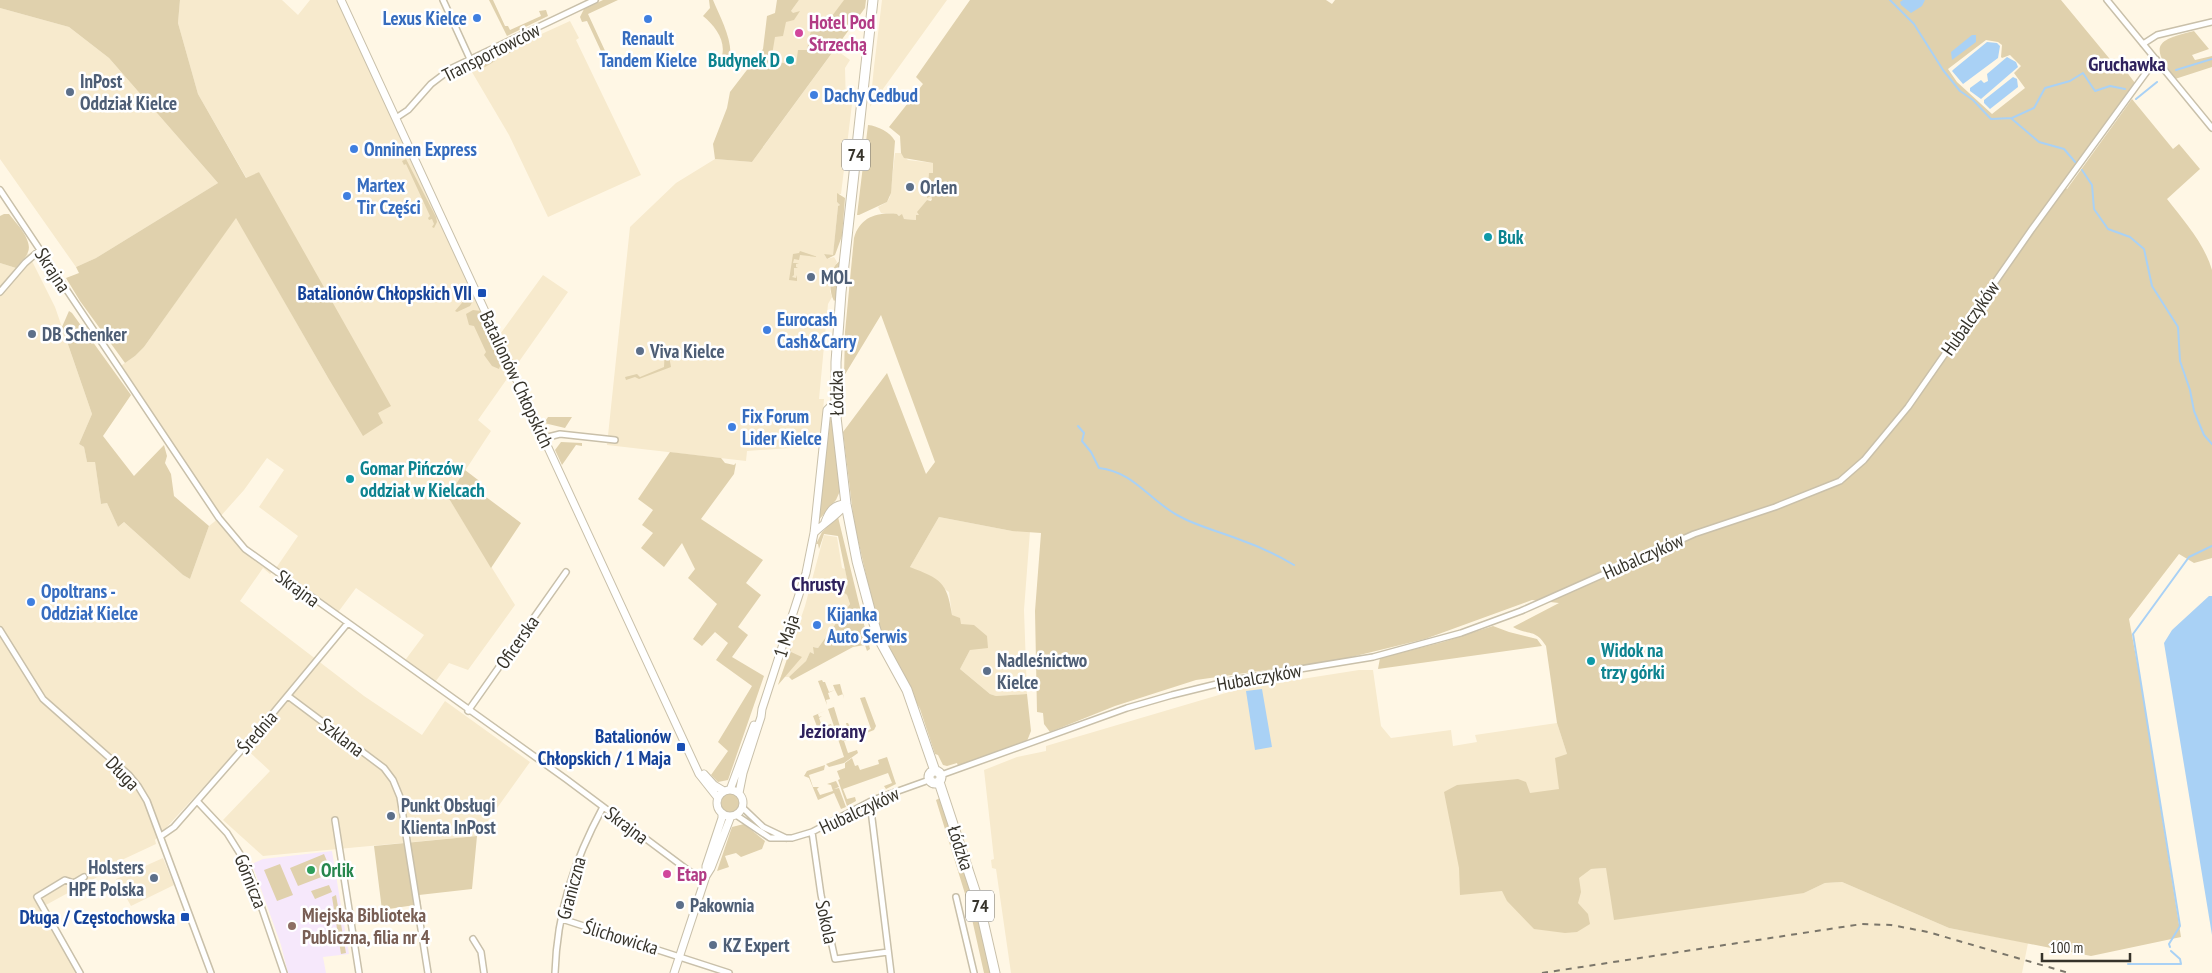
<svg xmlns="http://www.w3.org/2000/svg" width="2212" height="973" viewBox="0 0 2212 973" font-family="'PT Sans Narrow',sans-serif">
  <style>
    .built { fill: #f7eacd; fill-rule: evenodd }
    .education { fill: #f6e8fb }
    .green { fill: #e0d1ad; fill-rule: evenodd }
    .water { fill: #a9d1f5 }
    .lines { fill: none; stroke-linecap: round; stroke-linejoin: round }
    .stream { stroke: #a9d1f5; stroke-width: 2 }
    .minor-casing { stroke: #c9c0aa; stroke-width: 8 }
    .tertiary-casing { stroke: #c9c0aa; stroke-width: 9 }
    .primary-casing { stroke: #c9c0aa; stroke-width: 11 }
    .minor { stroke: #fff; stroke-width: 5 }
    .tertiary { stroke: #fff; stroke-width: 7 }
    .primary { stroke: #fff; stroke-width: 9 }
    .rail { stroke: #7b766a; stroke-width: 2; stroke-dasharray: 6 6; stroke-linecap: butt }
    .shop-dot { fill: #3f7fe0; stroke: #fff; stroke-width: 2 }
    .hotel-dot { fill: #d1479c; stroke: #fff; stroke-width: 2 }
    .culture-dot { fill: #0f9aa8; stroke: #fff; stroke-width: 2 }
    .service-dot { fill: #5c6f8a; stroke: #fff; stroke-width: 2 }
    .transit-dot { fill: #1a4fb4; stroke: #fff; stroke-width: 2 }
    .leisure-dot { fill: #2e9e5b; stroke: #fff; stroke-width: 2 }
    .education-dot { fill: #8d6e63; stroke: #fff; stroke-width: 2 }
    .labels { text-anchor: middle; stroke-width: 5; stroke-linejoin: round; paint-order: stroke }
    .shield { fill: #fff; stroke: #72706a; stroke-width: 1 }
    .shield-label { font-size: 18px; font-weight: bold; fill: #36332a }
    .shop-label { font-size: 19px; font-weight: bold; fill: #366cbe; stroke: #fff; text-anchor: start }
    .hotel-label { font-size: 19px; font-weight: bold; fill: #b23c85; stroke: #fff; text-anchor: start }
    .street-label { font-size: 19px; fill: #36332a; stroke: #fff }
    .culture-label { font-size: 19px; font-weight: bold; fill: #0d838f; stroke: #fff; text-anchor: start }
    .service-label { font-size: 19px; font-weight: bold; fill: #4e5e75; stroke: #fff; text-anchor: start }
    .transit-label { font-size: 19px; font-weight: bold; fill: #164399; stroke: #fff; text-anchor: end }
    .leisure-label { font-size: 19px; font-weight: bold; fill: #27864d; stroke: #fff; text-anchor: start }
    .education-label { font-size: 19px; font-weight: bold; fill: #785e54; stroke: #fff; text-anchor: start }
    .neighbourhood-label { font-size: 20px; font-weight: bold; fill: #2e215c; stroke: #fff }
  </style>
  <rect width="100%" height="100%" fill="#fff7e5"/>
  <path class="built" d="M180 0H282L298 15 310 0H341L498 337 543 275 568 292 478 420 491 431 448 497 515 605 468 670 449 663 433 685 403 663 424 635 356 588 336 615 274 571 270 574 263 568 240 601 364 696 422 735 445 701 530 762 477 836 263 856 223 820 270 771 242 745 155 840 156 844 111 865 112 869 44 906 81 973H0V263L16 268 28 253 55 307 92 414 79 444 84 447 87 462 95 461 101 504 107 503 118 527 124 522 183 575 190 579 209 526 219 518 119 367 135 356 144 347 236 217 327 376 378 413 259 172 247 179 198 94 178 23ZM267 458 284 470 259 507 298 536 274 571 233 536 219 518 244 490Z
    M799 0H846L796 70 767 65 773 36Z
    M882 0H947L870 107 874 67Z
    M0 8 69 27 109 58 218 183 96 258 76 267 0 159Z
    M570 21 579 38 576 40 641 175 548 217 509 135 469 67Z
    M835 49 850 60 845 68 846 105 852 104 841 194H837V202L840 205 838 206 833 256 824 254 827 259 834 257 837 262 833 270 830 291 832 297 828 304 819 399H824L820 446 747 451 746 461 607 445 630 227 676 183 715 159 752 162Z
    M895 153H901L908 160 933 163V173L929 174 928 196H931L932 199 927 200 919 210V215H916V220L904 219 897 214 881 213 878 207 887 202 890 197Z
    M939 517 1012 531H1030L1024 610 1027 694 996 696 990 694 960 669 970 650 961 624 952 615 949 592 910 567Z
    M824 535 837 537 842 568 845 569 848 584 843 592 847 595 850 604 818 648 814 647V654L810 652 806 661 789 677H784L778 685 805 606Z
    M1359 670H1373L1381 726 1391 738 1451 730 1453 746 1477 742 1475 735 1557 723 1567 754 1592 869 1606 868 1804 893 1825 883 1842 882 1949 928 2028 943 2022 973H1011L996 869 992 868 991 860 994 859 984 770 1017 757 1046 751V746L1229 692 1231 690Z
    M163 858 174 885 131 906 116 879Z"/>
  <path class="education" d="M332 851 349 954 323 957 326 973H288L281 945 252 864 263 859Z"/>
  <path class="green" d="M0 0H180L178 23 198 94 246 178 259 172 391 406 378 413 383 423 363 436 327 376 236 218 144 347 135 356 125 363 80 301 66 278 79 273 76 267 96 258 218 183 109 58 69 27 0 8Z
    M489 0H493L505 26H508L510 30 541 16 539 11 546 10 548 16 507 36Z
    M603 0H618L588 14 613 68 610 70 603 67 607 64 587 21 582 22 580 17 584 9Z
    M709 0H713C720 17 733 40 730 58L722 56C726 40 715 26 703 16L710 8Z
    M777 0H799L791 11 793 13 800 11 794 20 786 22 783 36 775 37 771 61 784 63 790 67 791 65H796L798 50H807L811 30 816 23 820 25 822 22 826 24 844 0H866L865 8 752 162 715 159 713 144 727 108 730 92 763 49 767 16 775 13Z
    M970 0H1326L1332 4 1335 0H2061L2123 75 2126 71 2135 83 2061 184 2067 189 2132 99 2173 149 2179 144 2200 169 2167 199C2184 221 2204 243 2212 270V558L2194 563 2179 554 2129 619 2141 684 2181 937 2091 956 1949 928 1842 882 1825 883 1804 893 1614 920 1606 868 1591 869 1579 878 1581 892 1578 903 1588 914 1590 924 1577 932 1565 933 1534 929 1507 901 1502 891 1460 895 1459 868 1444 792 1457 785 1518 779 1526 782 1530 793 1559 789 1555 758 1567 754 1557 723 1546 646C1535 628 1528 636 1513 627L1559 603 1532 600 1425 639 1339 660 1196 680 1115 706 1050 732 1044 724 1043 713 1037 712 1035 611 1041 533 1012 531 939 517 910 567C940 579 947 581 952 615L960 618 961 624 974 625 987 636 988 648 970 650 960 669 990 694 996 696 1027 694 1031 731 1027 741 958 766 957 763 947 766 943 765 938 755 935 754 920 709 884 643 876 619 854 522 843 432 887 373 926 474 935 462 881 315 844 376 845 332 854 238C860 217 877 212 897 214L899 216 902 214 904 219 916 220V215H919L917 212 927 200 931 201 932 199 931 196 927 198 929 173H933V163L904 158 901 153 900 136 889 127 923 84 916 77ZM1986 40 1998 42 2002 45 2001 57 2002 58 2010 55 2021 66 2014 73 2025 88 1992 114 1957 82 1948 69Z
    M2194 31 2209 49 2192 55 2195 60 2212 56V67L2175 79C2150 46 2155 40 2194 31Z
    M525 42 526 44 513 50 512 52 495 58V61L485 67 480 63Z
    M868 125C878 126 890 132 895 141L891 193 887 202 859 215H857Z
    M406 159 436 217 437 222 434 228 432 227 434 224 432 219 429 220 428 218 430 216 406 164 404 165 402 161Z
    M837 193 845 198 842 236 835 255 827 259 824 254 833 255 838 206 840 205 837 202Z
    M4 214H9C16 223 33 240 28 252 26 258 19 264 16 268L0 263V216Z
    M800 251 818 257 800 255 799 260 794 259 793 263H799L796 264V267L798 268H794V275L792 277 796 278 797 275V281L789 280 793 254 799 253Z
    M840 261 837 298 834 301C828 291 829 267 840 261Z
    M472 291 475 297 470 306 457 312 455 311Z
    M473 310 481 311 502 360 499 369 492 366 484 355 486 352 474 326 469 325 466 314Z
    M69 311 72 313 131 395 103 436 134 476 164 445 167 456 165 463 171 474 174 496 209 526 190 579 183 575 124 522 118 527 107 503 101 504 95 462H87L84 447 79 444 92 414 62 327Z
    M665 348 672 349 669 356 671 367 639 379 635 377 626 380 625 377 637 374 640 377 664 367Z
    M831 413 840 491 836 500 818 521Z
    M548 417H572L565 428 544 423Z
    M561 442 582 443V446L576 445 562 465 555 450Z
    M670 452 721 458 725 463 734 465 736 463 734 474 701 519 763 560 746 583 761 595 738 627 748 635 732 657 764 676 728 780 718 782 711 775 728 751 718 742 752 686 716 660 728 643 715 632 702 646 693 639 717 604 688 578 695 569 682 543 664 567 641 548 653 533 642 525 653 510 638 499Z
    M465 470 482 483 478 491 521 523 491 568 448 497Z
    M838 517 870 649 867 651 865 645 853 647 792 680 789 677 791 675 806 661 810 652 814 654 813 647 818 648 850 604 847 595 843 592 848 584 838 536 824 534 819 549 818 544H816L822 532Z
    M1493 626 1509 632 1537 639 1542 646 1378 669 1380 658 1443 642Z
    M791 648V652L802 657 778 685Z
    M822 680 823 682H825L829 692 835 690 833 685 840 684 844 699 843 694 838 696 835 690 828 693 830 699 826 700 827 705 818 681Z
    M865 697 876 726 874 730 864 734 863 728 866 731 871 729 860 698Z
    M834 707 841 730 847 727 846 723H848L851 729 834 736 836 732 828 709Z
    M827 710 818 714 819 717 822 716 819 718 824 731 830 729 828 725 831 724 834 732 832 737 822 740 813 716Z
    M851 731 847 734 849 739 844 741 848 753 857 750 858 753 844 763 829 767 826 764 844 757 837 736Z
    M887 757 896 784 886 789 884 786 892 783 888 773 843 789 847 799 855 797 856 801 847 806 838 780 840 779 837 771 845 768V763L852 758 855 766 858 765 860 770 879 764 878 760Z
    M825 765 824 770 809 775 813 787H819L817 789 820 795 833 791 831 785 827 784 836 781 839 787 834 789 839 788 846 807 841 809 834 793 818 800 809 778 804 776 807 771Z
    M721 803a10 10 0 1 1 20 0a10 10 0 1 1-20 0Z
    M940 798 976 907 991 973H984L970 910 936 800Z
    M744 824 765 841 762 849 741 857 736 853 725 856 729 867 717 871 732 827Z
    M477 836 472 889 419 895 421 904 382 910 374 846Z
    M324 854 332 873 298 886 290 868Z
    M280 864 293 895 277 901 264 870Z
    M329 885 332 892 315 899 311 891Z
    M336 895 346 953 341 954 332 897Z"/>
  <path class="water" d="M1903 0H1925L1922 6 1911 13 1901 5 1900 2Z
    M1972 35H1976V42L1952 60 1951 52Z
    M1987 42 1997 43 2000 46 1998 58 1963 84 1952 71 1954 69Z
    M2007 57 2016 62 2018 67 1981 99 1970 91V88L1981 80 1984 83 1988 81 1987 74Z
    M2013 77 2017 79 2018 87 1990 109 1984 103V100Z
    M2209 596H2212V935L2164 643 2172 630Z
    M1262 689 1272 747 1255 750 1246 691Z"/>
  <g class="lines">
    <path class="stream" d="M1890 0 1914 24 1943 70 1960 91 1973 100 1991 119 2012 118 2034 108 2045 88 2070 81 2083 73 2095 91 2110 86 2125 89
      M2176 70 2212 59
      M2136 99 2157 82
      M2012 119 2039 142 2064 149 2076 163
      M2082 170 2092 185 2094 209 2108 229 2130 237 2144 249 2152 286 2178 327 2180 361 2190 390 2194 411 2204 435 2212 444
      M1078 426 1084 433 1082 441 1091 452 1099 468C1134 472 1148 499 1177 515 1196 526 1218 531 1238 539 1258 546 1276 554 1294 565
      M2170 947 2169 944 2180 926 2133 634 2189 557 2212 546
      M2128 964H2181L2180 959 2171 951"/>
    <g class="minor-casing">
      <path id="minor" d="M443 0 470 59
        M2107 0 2212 128
        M2143 44 2157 35 2212 22
        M396 118 408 110 431 84 452 68 595 0
        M0 190 219 518 245 549 566 779 689 871 704 880
        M0 292 25 263 40 250
        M544 438 560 434 615 440
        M0 630 43 699 129 775 138 786 147 801 211 973
        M288 696 384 768 393 780 400 797 428 973
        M468 711 566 572
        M941 775 1127 708 1172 695 1233 680 1373 657 1461 633 1521 611 1694 534 1775 507 1840 481 1864 460 1908 407 2032 229 2156 59
        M197 801 227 833 247 865 284 973
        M870 802 891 973
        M743 808 763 827 786 838
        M736 815 770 838H792L812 832 873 800 929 780
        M335 820 359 973
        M812 832 821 895 835 959 888 952
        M161 836 174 827 259 730 347 624
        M956 897 974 973
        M562 919 729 973
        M473 939 481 952 484 973
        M80 973 37 897 65 880 74 883 84 877
        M555 973C557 911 574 861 603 807"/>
    </g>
    <g class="tertiary-casing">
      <path id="tertiary" d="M341 0 699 774 718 798
        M825 522C829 511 834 504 846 504
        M814 533C825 522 837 516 846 504
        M704 774 714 785 724 791
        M730 790 754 725
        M717 803a13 13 0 1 1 26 0a13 13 0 1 1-26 0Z
        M739 793 743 773 761 717 762 709 806 573 814 533 827 410 835 402
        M706 875V866L722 818V813
        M674 973 706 876 711 868 731 816"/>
    </g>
    <g class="primary-casing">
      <path id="primary" d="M873 0 841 292 836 362V417L846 504 857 561 870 610 878 637 907 690 935 771
        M929 777a6 6 0 1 1 12 0a6 6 0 1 1-12 0Z
        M939 782 979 903 995 973"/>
    </g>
    <use href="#minor" class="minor"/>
    <use href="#tertiary" class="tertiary"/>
    <use href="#primary" class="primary"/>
    <path class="rail" d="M1542 973 1862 924 1891 925 1928 932 2069 973"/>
  </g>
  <g class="shop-dot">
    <circle cx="477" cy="18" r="5"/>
    <circle cx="648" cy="19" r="5"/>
    <circle cx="814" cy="95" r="5"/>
    <circle cx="354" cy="149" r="5"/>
    <circle cx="347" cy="196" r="5"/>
    <circle cx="767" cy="330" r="5"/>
    <circle cx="732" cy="427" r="5"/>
    <circle cx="31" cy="602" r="5"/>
    <circle cx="817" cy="625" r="5"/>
  </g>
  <g class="hotel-dot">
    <circle cx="799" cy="33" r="5"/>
    <circle cx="667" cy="874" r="5"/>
  </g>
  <g class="culture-dot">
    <circle cx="790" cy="60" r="5"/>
    <circle cx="1488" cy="237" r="5"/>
    <circle cx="350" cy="479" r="5"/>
    <circle cx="1591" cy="661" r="5"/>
  </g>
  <g class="service-dot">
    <circle cx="70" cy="92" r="5"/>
    <circle cx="910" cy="187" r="5"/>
    <circle cx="811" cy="277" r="5"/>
    <circle cx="32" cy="334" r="5"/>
    <circle cx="640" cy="351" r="5"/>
    <circle cx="987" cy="671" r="5"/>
    <circle cx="391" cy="816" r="5"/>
    <circle cx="154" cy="878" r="5"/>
    <circle cx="680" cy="905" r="5"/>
    <circle cx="713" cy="945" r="5"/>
  </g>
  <g class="transit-dot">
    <rect x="477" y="288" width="10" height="10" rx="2.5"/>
    <rect x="676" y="742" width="10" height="10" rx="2.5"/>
    <rect x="180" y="912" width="10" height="10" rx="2.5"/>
  </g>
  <circle class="leisure-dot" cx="311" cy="870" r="5"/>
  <circle class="education-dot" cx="292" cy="926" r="5"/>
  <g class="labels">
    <g class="shield">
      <rect x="842" y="139.5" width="28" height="31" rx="4"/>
      <rect x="966" y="890.5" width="28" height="31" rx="4"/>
    </g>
    <g class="shield-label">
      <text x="856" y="161">74</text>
      <text x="980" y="912">74</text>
    </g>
    <g class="shop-label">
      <text x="467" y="25" text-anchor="end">Lexus Kielce</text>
      <text x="648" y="45" text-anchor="middle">Renault<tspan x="648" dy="22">Tandem Kielce</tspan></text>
      <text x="824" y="102">Dachy Cedbud</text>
      <text x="364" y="156">Onninen Express</text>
      <text x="357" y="192">Martex<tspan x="357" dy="22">Tir Części</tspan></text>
      <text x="777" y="326">Eurocash<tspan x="777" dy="22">Cash&amp;Carry</tspan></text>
      <text x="742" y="423">Fix Forum<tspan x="742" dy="22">Lider Kielce</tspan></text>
      <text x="41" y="598">Opoltrans -<tspan x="41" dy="22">Oddział Kielce</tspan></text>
      <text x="827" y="621">Kijanka<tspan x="827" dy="22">Auto Serwis</tspan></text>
    </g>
    <g class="hotel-label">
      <text x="809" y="29">Hotel Pod<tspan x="809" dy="22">Strzechą</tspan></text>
      <text x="677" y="881">Etap</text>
    </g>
    <g class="street-label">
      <text transform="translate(491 52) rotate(-27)" y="7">Transportowców</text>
      <text transform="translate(53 270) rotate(57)" y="7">Skrajna</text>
      <text transform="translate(1970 318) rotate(-55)" y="7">Hubalczyków</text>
      <text transform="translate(517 379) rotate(65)" y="7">Batalionów Chłopskich</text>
      <text transform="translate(836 393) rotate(-91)" y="7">Łódzka</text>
      <text transform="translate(1643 556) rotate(-24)" y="7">Hubalczyków</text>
      <text transform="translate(298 588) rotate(36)" y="7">Skrajna</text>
      <text transform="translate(786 636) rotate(-72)" y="7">1 Maja</text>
      <text transform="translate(517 642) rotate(-55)" y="7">Oficerska</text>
      <text transform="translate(1259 677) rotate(-10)" y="7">Hubalczyków</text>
      <text transform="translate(257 732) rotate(-49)" y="7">Średnia</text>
      <text transform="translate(342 737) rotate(37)" y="7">Szklana</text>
      <text transform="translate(123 773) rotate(46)" y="7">Długa</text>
      <text transform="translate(859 810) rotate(-25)" y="7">Hubalczyków</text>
      <text transform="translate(627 825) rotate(37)" y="7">Skrajna</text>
      <text transform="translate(961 848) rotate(72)" y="7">Łódzka</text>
      <text transform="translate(251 881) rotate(68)" y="7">Górnicza</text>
      <text transform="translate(571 888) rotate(-75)" y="7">Graniczna</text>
      <text transform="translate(827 922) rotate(78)" y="7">Sokola</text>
      <text transform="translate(621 937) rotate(17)" y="7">Ślichowicka</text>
    </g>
    <g class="culture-label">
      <text x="780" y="67" text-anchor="end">Budynek D</text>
      <text x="1498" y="244">Buk</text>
      <text x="360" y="475">Gomar Pińczów<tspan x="360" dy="22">oddział w Kielcach</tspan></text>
      <text x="1601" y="657">Widok na<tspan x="1601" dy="22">trzy górki</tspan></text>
    </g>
    <g class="service-label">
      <text x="80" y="88">InPost<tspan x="80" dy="22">Oddział Kielce</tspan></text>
      <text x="920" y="194">Orlen</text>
      <text x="821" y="284">MOL</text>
      <text x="42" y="341">DB Schenker</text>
      <text x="650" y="358">Viva Kielce</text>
      <text x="997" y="667">Nadleśnictwo<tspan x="997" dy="22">Kielce</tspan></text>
      <text x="401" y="812">Punkt Obsługi<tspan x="401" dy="22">Klienta InPost</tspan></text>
      <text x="144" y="874" text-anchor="end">Holsters<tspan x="144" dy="22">HPE Polska</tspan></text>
      <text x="690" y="912">Pakownia</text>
      <text x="723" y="952">KZ Expert</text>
    </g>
    <g class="transit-label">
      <text x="472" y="300">Batalionów Chłopskich VII</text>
      <text x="671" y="743">Batalionów<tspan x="671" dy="22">Chłopskich / 1 Maja</tspan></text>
      <text x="175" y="924">Długa / Częstochowska</text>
    </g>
    <g class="leisure-label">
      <text x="321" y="877">Orlik</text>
    </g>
    <g class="education-label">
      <text x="302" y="922">Miejska Biblioteka<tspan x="302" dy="22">Publiczna, filia nr 4</tspan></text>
    </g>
    <g class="neighbourhood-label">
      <text x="2127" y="71">Gruchawka</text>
      <text x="818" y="591">Chrusty</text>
      <text x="833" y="738">Jeziorany</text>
    </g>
  </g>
  <path d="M2042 953v8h88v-8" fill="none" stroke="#36332a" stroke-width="2.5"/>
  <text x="2050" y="953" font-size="15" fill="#36332a" stroke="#ffffff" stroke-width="4" paint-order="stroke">100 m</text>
</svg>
